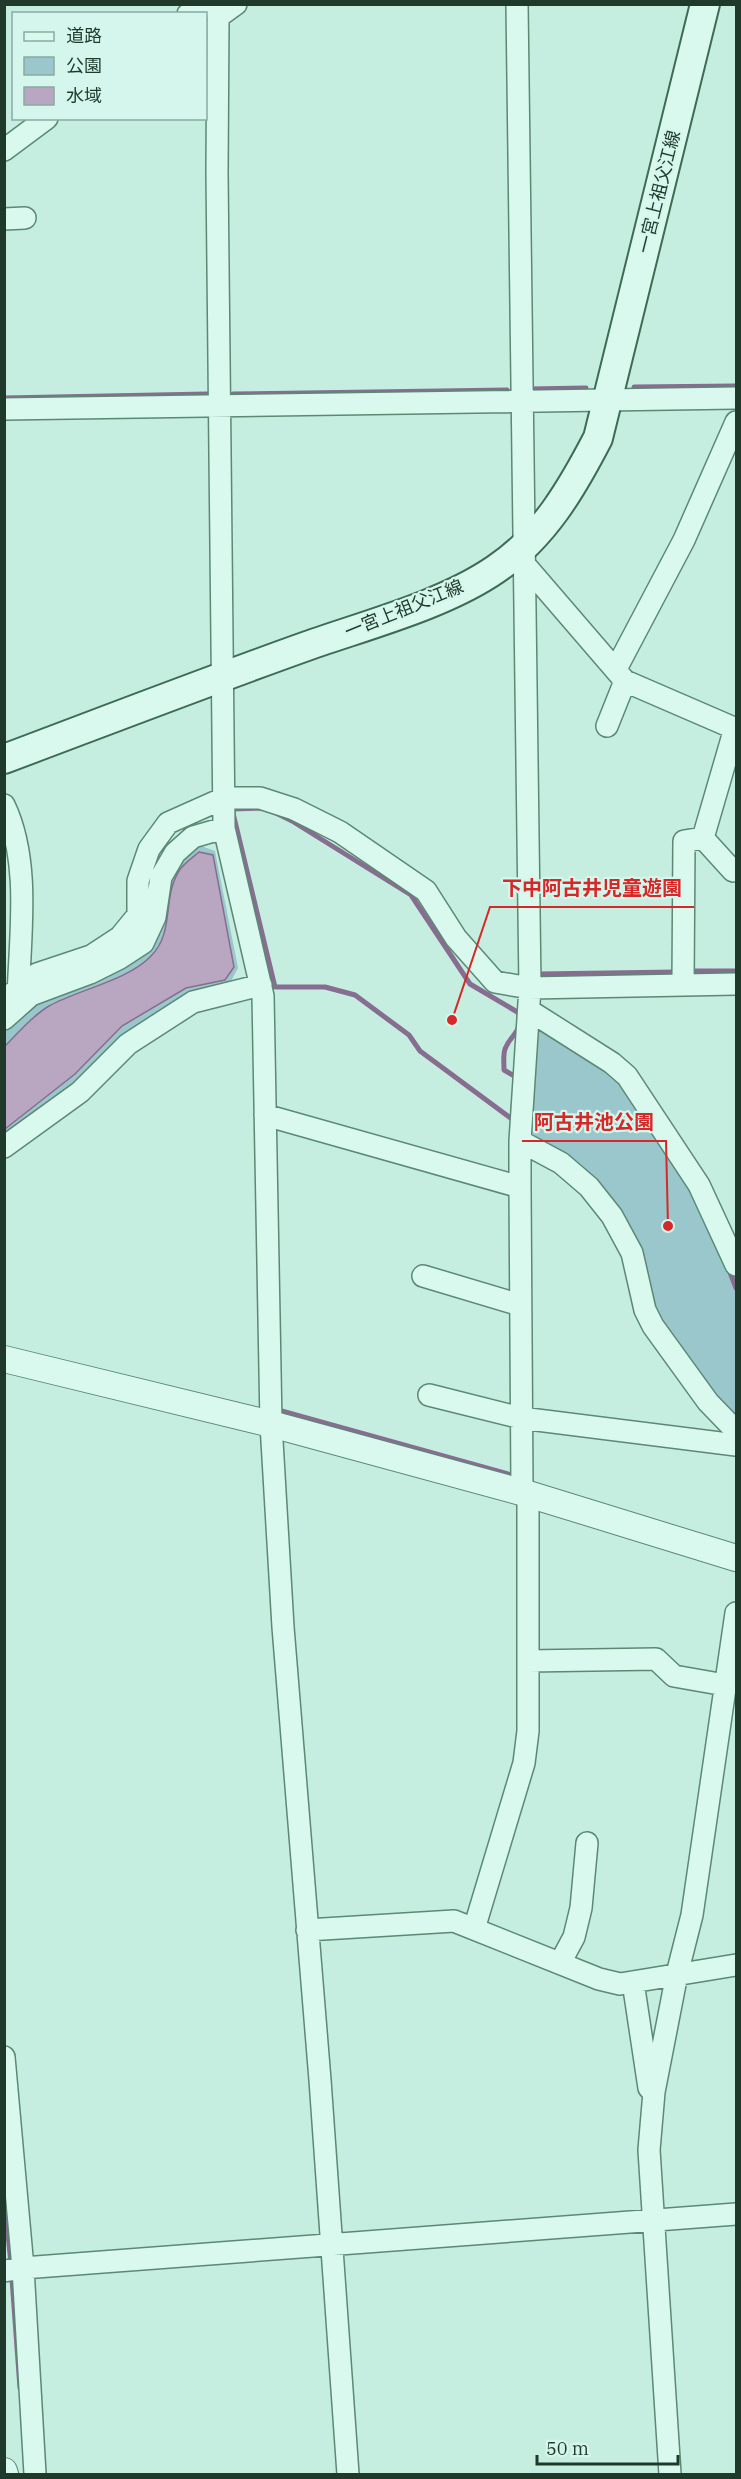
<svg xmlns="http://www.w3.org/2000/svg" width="741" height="2479" viewBox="0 0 741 2479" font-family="'IBM Plex Serif','Noto Sans JP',serif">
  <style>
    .green { fill: #99c7cc }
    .water { fill: #b9a7c2; stroke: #876d90; stroke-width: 1.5 }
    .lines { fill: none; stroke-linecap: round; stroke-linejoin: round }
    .stream { stroke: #876d90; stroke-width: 5 }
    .minor-casing { stroke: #5b8973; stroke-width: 24 }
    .tertiary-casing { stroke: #5b8973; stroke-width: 28 }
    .secondary-casing { stroke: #3e6b54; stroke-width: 32 }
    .minor { stroke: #d9f9ef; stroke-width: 21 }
    .tertiary { stroke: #d9f9ef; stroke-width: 26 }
    .secondary { stroke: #d9f9ef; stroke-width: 28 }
    .labels { text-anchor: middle; stroke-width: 4.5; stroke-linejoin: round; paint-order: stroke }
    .street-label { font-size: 18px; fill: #1f3a2b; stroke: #d5f6ec }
    .leader { fill: none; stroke: #d62828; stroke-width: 2 }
    .callout-dot { fill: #d62828; stroke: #d5f6ec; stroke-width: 2 }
    .callout-label { font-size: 20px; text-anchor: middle; font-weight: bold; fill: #d62828; stroke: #d5f6ec; stroke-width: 4.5; stroke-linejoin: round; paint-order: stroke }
  </style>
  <rect width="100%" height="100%" fill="#c5eee1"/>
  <path class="green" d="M196 844 215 851 238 968 230 983 126 1033 77 1080 5 1136V1029L35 999 124 965 167 880Z
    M530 1011 612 1063 736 1265V1431L679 1363 611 1216 520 1141Z"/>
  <path class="water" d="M199 852 213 855 234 967 225 980 186 988 122 1026 75 1074 5 1129V1046C18 1033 33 1015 49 1006 77 990 129 980 151 956 175 932 162 898 179 871 183 864 192 858 199 852Z"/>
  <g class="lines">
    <path class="stream" d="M634 387 736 386
      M530 389 586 388
      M233 394 507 390
      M4 398 207 394
      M266 808 292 821 411 895 470 984 519 1013C522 1035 511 1033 505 1049 503 1055 504 1064 504 1070L516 1077 512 1119 420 1051 409 1035 355 995 325 987H275L232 809Z
      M692 971H736
      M538 974 676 972
      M728 1267 736 1288
      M278 1410 508 1474
      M4 2194 11 2264
      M12 2279 20 2388"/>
    <g class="minor-casing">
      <path id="minor" d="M215 4 218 17 217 172 224 828 263 996 271 1424 283 1627 320 2080 348 2474
        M188 14 201 4
        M218 17 236 4
        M4 150 47 118
        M4 219 25 218
        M4 409 736 398
        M526 566 625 681 736 729
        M616 669 684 540 736 422
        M607 726 625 681
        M4 805C31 861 20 935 18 997
        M703 838 733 871
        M683 984 684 841 703 838 735 728
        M4 996H9L37 974 91 956 120 937 138 915V881L149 849 168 823 224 798H260L294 809 340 832 426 891 456 938 495 982 530 988 736 984
        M530 1011 612 1063 627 1076 699 1185 736 1265
        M4 1019 31 995 90 973 120 958 143 943 155 917 161 877 175 853 193 837 224 828
        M265 1115 520 1187
        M520 1141 561 1163 589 1187 612 1216 632 1253 645 1310 653 1326 708 1402 736 1431
        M4 1147 80 1092 128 1044 193 1002 261 985
        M423 1276 520 1305
        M429 1395 521 1418 736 1445
        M528 1661 656 1659 674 1676 725 1685
        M474 1929 524 1763 528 1731V1494L522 1487 520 1187V1141L530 988 517 4
        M307 1930 454 1921 599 1979 620 1984 736 1965
        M560 1963 574 1937 581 1908 587 1843
        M633 1982 649 2088
        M4 2057 23 2268 35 2474
        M4 2271 23 2268 736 2214
        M670 2474 649 2150 654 2092 677 1974 692 1915 736 1613"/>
    </g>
    <g class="tertiary-casing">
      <path id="tertiary" d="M4 1359 271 1424 528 1494 736 1558
        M4 2471 5 2474"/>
    </g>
    <g class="secondary-casing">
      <path id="secondary" d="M4 759C105 721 206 682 307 646 366 625 444 605 496 569 544 537 572 488 598 438L705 4"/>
    </g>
    <use href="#minor" class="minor"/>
    <use href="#tertiary" class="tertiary"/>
    <use href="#secondary" class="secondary"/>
  </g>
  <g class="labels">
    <g class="street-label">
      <text transform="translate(659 192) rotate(-76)" y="6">一宮上祖父江線</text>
      <text transform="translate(404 609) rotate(-22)" y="6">一宮上祖父江線</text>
    </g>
  </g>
  <path class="leader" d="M452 1020L490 907H694M668 1226L666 1141H522"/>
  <g class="callout-dot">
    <circle cx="452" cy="1020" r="6"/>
    <circle cx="668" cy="1226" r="6"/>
  </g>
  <g class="callout-label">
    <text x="592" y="895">下中阿古井児童遊園</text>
    <text x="594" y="1129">阿古井池公園</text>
  </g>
  <rect width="741" height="2479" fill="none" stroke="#1f3a2b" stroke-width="12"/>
  <rect x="12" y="12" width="195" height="108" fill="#d5f6ec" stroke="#8cab9f" stroke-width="1.5"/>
  <rect x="24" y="32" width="30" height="9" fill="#d9f9ef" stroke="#8cab9f" stroke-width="1.5"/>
  <text x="66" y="42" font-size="18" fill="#1f3a2b">道路</text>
  <rect x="24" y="57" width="30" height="18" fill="#99c7cc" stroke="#8cab9f" stroke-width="1.5"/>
  <text x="66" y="72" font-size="18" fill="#1f3a2b">公園</text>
  <rect x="24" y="87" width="30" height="18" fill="#b9a7c2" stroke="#8cab9f" stroke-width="1.5"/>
  <text x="66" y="102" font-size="18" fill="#1f3a2b">水域</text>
  <path d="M537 2455v9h141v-9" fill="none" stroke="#1f3a2b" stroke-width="3"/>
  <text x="546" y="2455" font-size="18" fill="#1f3a2b" stroke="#d5f6ec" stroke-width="4.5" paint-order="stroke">50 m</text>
</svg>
